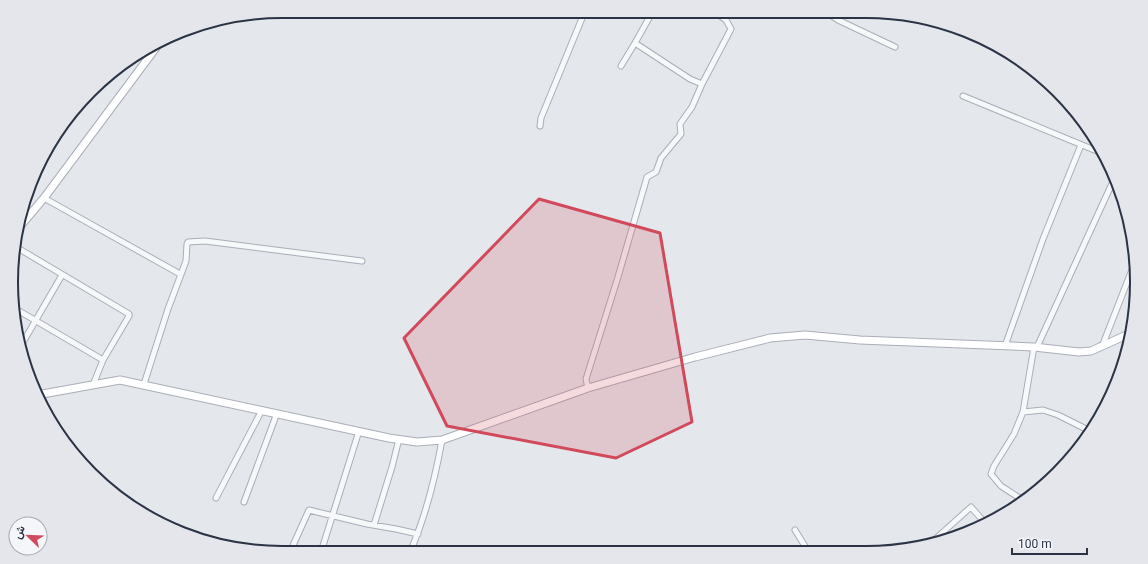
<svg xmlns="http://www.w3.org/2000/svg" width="1148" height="564" viewBox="0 0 1148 564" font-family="Roboto,Vazirmatn,sans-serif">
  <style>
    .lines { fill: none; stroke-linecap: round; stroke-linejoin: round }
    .street-casing { stroke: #a9aeb7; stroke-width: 7 }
    .secondary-casing { stroke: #a9aeb7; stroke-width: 9 }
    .street { stroke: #f7f8fa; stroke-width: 5 }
    .secondary { stroke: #fff; stroke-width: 7 }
    .marked { fill: #d1495b; fill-opacity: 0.2; stroke: #d1495b; stroke-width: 3; stroke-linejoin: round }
    .rim { fill: none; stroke: #2b3445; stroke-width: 2 }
  </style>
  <rect width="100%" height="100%" fill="#e4e7ec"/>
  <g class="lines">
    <g class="street-casing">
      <path id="street" d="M826 12 838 20 895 47
        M635 43 690 79 702 84
        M621 66 635 43 653 11
        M963 96 1104 154
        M540 126 541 118 585 11
        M44 198 180 274
        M16 247 129 314V316L103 360 93 385
        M14 308 103 360
        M22 344 62 275
        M1005 346 1043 239 1081 145
        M1100 346 1103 344 1135 262
        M1037 347 1115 177
        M144 384 168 309 186 261 187 244 188 242 205 241 362 261
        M588 388 586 379 618 277 647 177 656 172 661 158 681 134 680 124 692 107 702 84 731 29 726 20 713 11
        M1023 412 1043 410 1058 415 1086 429 1092 427
        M216 498 262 410
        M1024 501 1001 486 991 474 994 466 1014 434 1023 412 1034 347
        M244 502 277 413
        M374 525 392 467 399 439
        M795 530 808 551
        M932 542 971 507 986 524
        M290 552 309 510 367 524 396 529 418 534
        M321 552 359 431
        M410 552C426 516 435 479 442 440"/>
    </g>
    <g class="secondary-casing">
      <path id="secondary" d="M16 231 44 198 158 45
        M37 395 120 380 389 438 417 442 442 440 588 388 695 357 770 338 805 335 860 340 1034 347 1079 352 1091 351 1131 333"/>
    </g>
    <use href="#street" class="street"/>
    <use href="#secondary" class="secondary"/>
  </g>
  <path class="marked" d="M539 199 660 233 692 422 616 458 447 426 404 338Z"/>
  <path d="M0 0H1148V564H0ZM282 18H866A264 264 0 0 1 1130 282V282A264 264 0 0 1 866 546H282A264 264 0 0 1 18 282V282A264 264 0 0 1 282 18Z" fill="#e4e6eb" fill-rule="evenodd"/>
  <path class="rim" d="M282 18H866A264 264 0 0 1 1130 282V282A264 264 0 0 1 866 546H282A264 264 0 0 1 18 282V282A264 264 0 0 1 282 18Z"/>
  <g transform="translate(28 536) rotate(293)"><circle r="19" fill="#f4f6f9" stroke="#a4a8b1"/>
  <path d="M0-3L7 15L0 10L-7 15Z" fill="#d1495b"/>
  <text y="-6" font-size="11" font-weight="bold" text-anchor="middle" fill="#2b3445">ش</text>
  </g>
  <path d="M1012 548v6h75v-6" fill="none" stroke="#2b3445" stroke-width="2"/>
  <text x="1018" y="548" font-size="12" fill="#2b3445" stroke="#f4f6f9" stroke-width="3" paint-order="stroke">100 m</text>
</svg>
